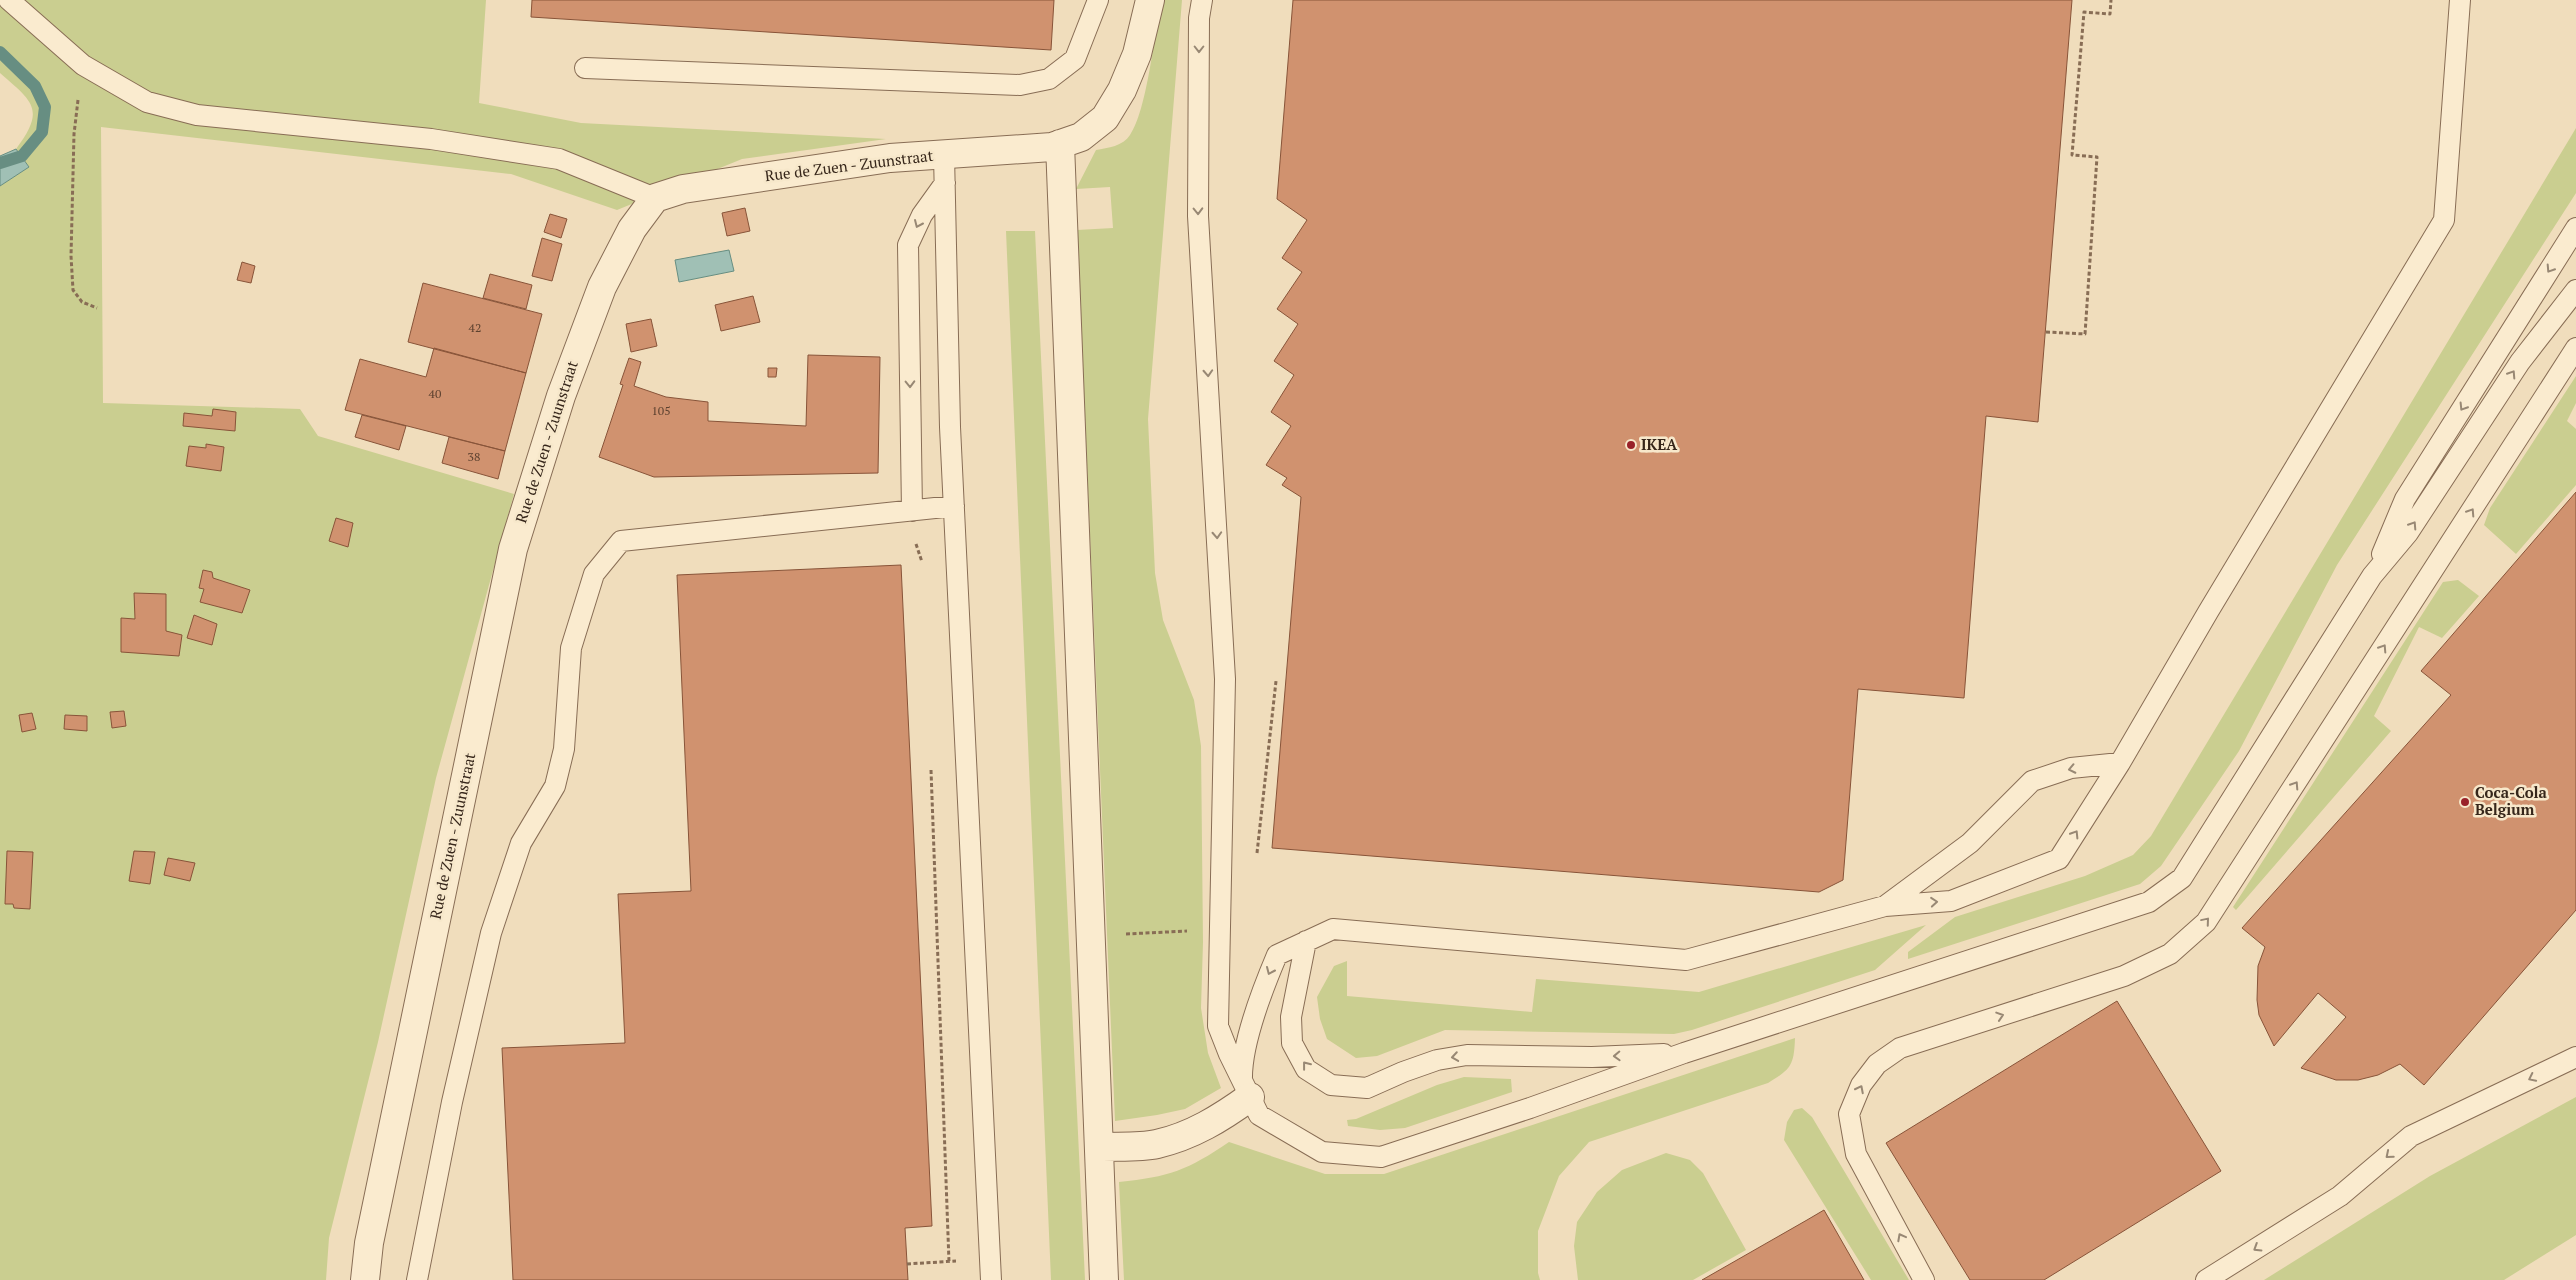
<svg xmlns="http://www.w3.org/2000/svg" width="2576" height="1280" viewBox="0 0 2576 1280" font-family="'PT Serif',serif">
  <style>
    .green { fill: #cace90 }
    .water { fill: #a0c0b5; stroke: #678e82 }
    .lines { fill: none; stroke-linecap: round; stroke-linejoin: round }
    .stream { stroke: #678e82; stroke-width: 12 }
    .building { fill: #d0926f; stroke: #885439 }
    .lane-casing { stroke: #886d55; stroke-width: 22 }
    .street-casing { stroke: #886d55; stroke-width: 30 }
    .path { stroke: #886d55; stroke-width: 3; stroke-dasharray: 4 2.5; stroke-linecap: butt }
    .lane { stroke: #faebcf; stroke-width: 20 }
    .street { stroke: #faebcf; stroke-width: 28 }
    .oneway { stroke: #988874 }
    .poi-dot { fill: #992229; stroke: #f7e8cb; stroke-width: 2 }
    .labels { text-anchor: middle; stroke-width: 5; stroke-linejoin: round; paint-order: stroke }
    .number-label { font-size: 12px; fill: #5c412f }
    .street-label { font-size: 15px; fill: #36261a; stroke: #f7e8cb }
    .poi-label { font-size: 15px; font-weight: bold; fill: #36261a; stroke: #f7e8cb; text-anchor: start }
  </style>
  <rect width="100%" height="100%" fill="#f0ddbc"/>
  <path class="green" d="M0 0H486L479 103 581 123 886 139 742 159 617 210 511 174 101 127 103 403 300 409 318 436 514 494 436 778 378 1042 329 1238 326 1280H0V186L29 167 16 149C46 109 33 102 0 73Z
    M1161 0H1182L1148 419 1155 573 1163 620 1194 700 1201 746 1203 942 1201 1008 1208 1053 1221 1088 1185 1109 1157 1115 1115 1121 1077 230 1113 228 1110 187 1076 189 1096 150C1108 148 1123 146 1130 135 1147 111 1155 31 1161 0Z
    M2576 128V193L2337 565 2239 751 2161 866 2140 884 1908 959V952L1955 917 2085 876 2133 855 2151 836Z
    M1006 231H1035L1085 1280H1051Z
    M2576 376V403L2567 421 2576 429V485L2516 554 2484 525 2490 508Z
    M2458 580 2479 596 2442 638 2419 627 2374 716 2391 731 2236 910 2233 907 2443 582Z
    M1926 925 1875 970 1692 1030 1674 1034 1445 1030 1377 1056 1356 1058 1327 1039 1320 1019 1317 997 1334 966 1347 961V996L1532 1012 1536 979 1699 992Z
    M1795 1038C1794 1066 1791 1069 1768 1083L1589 1142 1559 1176 1538 1231V1273L1540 1280H1124L1119 1182C1169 1177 1188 1170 1229 1142L1325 1174H1384Z
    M1464 1077 1511 1079 1512 1092 1405 1128 1380 1130 1348 1126 1347 1120 1356 1119 1437 1085Z
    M2576 1097V1235L2504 1280H2264L2430 1176Z
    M1802 1108 1812 1117 1909 1280H1871L1784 1140 1787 1122 1794 1110Z
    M1666 1153 1690 1160 1703 1173 1746 1250 1693 1280H1578L1574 1246 1577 1222 1597 1192 1622 1170Z"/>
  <path class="water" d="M16 149 29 167 0 186V156Z
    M729 250 734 271 679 282 675 260Z"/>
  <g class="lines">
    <path class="stream" d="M0 52 35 86 45 107 42 132 22 156 0 163"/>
  </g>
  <path class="building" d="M532 0H1054L1051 50 531 17Z
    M1293 0H2072L2038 422 1986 416 1964 698 1858 689 1843 880 1819 892 1272 848 1301 497 1282 485 1287 478 1266 465 1291 426 1271 412 1294 375 1274 361 1298 324 1277 309 1302 272 1282 258 1307 220 1277 199Z
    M745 208 750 231 727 236 722 213Z
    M550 214 567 219 561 238 544 232Z
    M542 238 562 244 552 281 532 276Z
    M242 262 255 266 251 283 237 280Z
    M490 274 532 285 526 309 483 298Z
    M423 283 542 314 526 373 408 342Z
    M753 296 760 322 721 331 715 305Z
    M651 319 657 346 631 352 626 324Z
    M434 348 526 373 505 451 345 410 360 359 426 377Z
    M808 355 880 357 878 473 654 477 599 457 623 385 620 384 629 358 641 362 634 386 666 397 708 402V421L806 426Z
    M768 368H777L776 377H768Z
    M213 409 236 412 235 431 183 426 184 413 212 416Z
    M362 415 406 426 399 450 355 437Z
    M449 437 505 451 498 479 442 463Z
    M206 444 224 447 221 471 186 466 189 446 206 448Z
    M2576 492V910L2424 1085 2400 1064 2378 1075 2358 1080H2336L2301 1068 2346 1017 2318 993 2274 1046 2259 1015 2257 1000 2258 966 2265 947 2242 928 2451 695 2421 671Z
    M336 518 353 523 348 547 329 541Z
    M901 565 932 1226 905 1228 908 1280H513L502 1048 625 1043 618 894 691 891 677 575Z
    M203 570 212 572 213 578 250 590 242 613 200 602 204 589 199 588Z
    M134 593 166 594V631L182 635 179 656 121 652V618L135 619Z
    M194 615 217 624 212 645 187 638Z
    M124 711 126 726 112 728 110 712Z
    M32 713 36 729 22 732 19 715Z
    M65 715 87 716V731L64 729Z
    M7 851 33 852 30 909 14 908 13 904H5Z
    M134 851 155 852 150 884 129 881Z
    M168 858 195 863 190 881 164 875Z
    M2117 1001 2221 1171 2044 1280H1970L1886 1143Z
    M1824 1210 1864 1280H1702L1807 1220Z"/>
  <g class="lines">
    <g class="lane-casing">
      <path id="lane" d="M9 0 83 65 147 102 197 115 431 139 559 159 655 198
        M1202 0 1199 18 1198 216 1225 679 1218 1026 1229 1054 1259 1115 1322 1152 1381 1157 1530 1108 1684 1053 2149 902 2182 878 2372 576 2408 533 2520 362 2576 290
        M585 68 1020 85 1049 79 1075 59 1098 0
        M944 155 950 427 991 1280
        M912 511 908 245 922 215 945 183
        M2382 554 2405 499 2576 228
        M1885 906 1970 843 2032 781 2071 768 2120 763
        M1306 941 1291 1017 1292 1043 1306 1069 1331 1085 1367 1088 1403 1072 1437 1060 1467 1055 1592 1057 1664 1054
        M1242 1080C1241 1044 1263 988 1277 955L1333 929 1686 960 1885 906 1951 901 2059 859 2120 763 2208 612 2444 220 2460 0
        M417 1280 452 1102 491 933 521 843 555 786 564 749 571 648 594 574 621 541 954 506
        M1924 1280 1856 1154 1849 1114 1861 1085 1877 1064 1900 1048 2124 976 2170 954 2206 922 2576 348
        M2206 1280 2340 1196 2411 1136 2576 1057"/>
    </g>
    <g class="street-casing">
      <path id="street" d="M1060 144 1104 1280
        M1099 1147C1117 1146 1139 1148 1157 1144 1192 1136 1221 1118 1250 1097
        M365 1280 369 1243 513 549 561 396 602 287 632 229 655 198 683 189 890 158 1052 147 1081 137 1105 118 1122 90 1137 54 1150 0"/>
    </g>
    <path class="path" d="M78 100 74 134 71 256 73 290 82 302 97 308
      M2046 332 2085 334 2097 157 2072 155 2084 12 2110 14 2111 0
      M916 544 922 562
      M931 770 949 1262
      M1257 853 1276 681
      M1126 934 1187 931
      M907 1264 956 1261"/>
    <use href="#lane" class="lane"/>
    <use href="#street" class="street"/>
  </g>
  <defs><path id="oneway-chevron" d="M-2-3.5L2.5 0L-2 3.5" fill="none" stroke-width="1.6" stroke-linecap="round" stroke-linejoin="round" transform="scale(1.25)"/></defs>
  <g class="oneway">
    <use href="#oneway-chevron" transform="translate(1199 49) rotate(90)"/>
    <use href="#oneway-chevron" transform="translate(1198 211) rotate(89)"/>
    <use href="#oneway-chevron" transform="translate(918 224) rotate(114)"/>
    <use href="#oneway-chevron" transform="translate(2550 269) rotate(123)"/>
    <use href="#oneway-chevron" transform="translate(1208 373) rotate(87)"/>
    <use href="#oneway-chevron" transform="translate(2512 374) rotate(-57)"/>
    <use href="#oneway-chevron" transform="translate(910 384) rotate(89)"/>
    <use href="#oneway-chevron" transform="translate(2463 407) rotate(122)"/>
    <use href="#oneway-chevron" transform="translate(2471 512) rotate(-57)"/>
    <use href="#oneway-chevron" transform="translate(2413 525) rotate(-57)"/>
    <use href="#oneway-chevron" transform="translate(1217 535) rotate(87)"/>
    <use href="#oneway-chevron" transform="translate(2383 648) rotate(-57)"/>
    <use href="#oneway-chevron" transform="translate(2072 769) rotate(168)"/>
    <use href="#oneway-chevron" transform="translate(2295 785) rotate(-57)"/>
    <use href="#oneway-chevron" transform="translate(2075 834) rotate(-58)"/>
    <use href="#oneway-chevron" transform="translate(1934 902) rotate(-5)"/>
    <use href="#oneway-chevron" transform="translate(2206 921) rotate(-50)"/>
    <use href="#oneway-chevron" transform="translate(1270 971) rotate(114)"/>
    <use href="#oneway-chevron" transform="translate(2000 1016) rotate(-18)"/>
    <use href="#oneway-chevron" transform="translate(1617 1056) rotate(178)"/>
    <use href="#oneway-chevron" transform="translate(1455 1057) rotate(171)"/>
    <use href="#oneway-chevron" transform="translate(1306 1065) rotate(-128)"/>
    <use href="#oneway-chevron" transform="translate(2532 1078) rotate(154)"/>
    <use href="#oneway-chevron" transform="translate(1860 1089) rotate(-63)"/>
    <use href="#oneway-chevron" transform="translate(2389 1155) rotate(140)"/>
    <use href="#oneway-chevron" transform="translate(1901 1237) rotate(-118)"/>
    <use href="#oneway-chevron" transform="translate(2257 1248) rotate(148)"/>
  </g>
  <g class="poi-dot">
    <circle cx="1631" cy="445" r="5"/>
    <circle cx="2465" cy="802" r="5"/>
  </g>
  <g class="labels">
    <g class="number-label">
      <text x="475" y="332">42</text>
      <text x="435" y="398">40</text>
      <text x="661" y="415">105</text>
      <text x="474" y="461">38</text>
    </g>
    <g class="street-label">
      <text transform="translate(849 166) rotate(-7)" y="5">Rue de Zuen - Zuunstraat</text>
      <text transform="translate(547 442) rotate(-72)" y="5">Rue de Zuen - Zuunstraat</text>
      <text transform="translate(453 836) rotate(-78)" y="5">Rue de Zuen - Zuunstraat</text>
    </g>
    <g class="poi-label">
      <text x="1641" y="450">IKEA</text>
      <text x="2475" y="798">Coca-Cola<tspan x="2475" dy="17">Belgium</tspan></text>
    </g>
  </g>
</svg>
